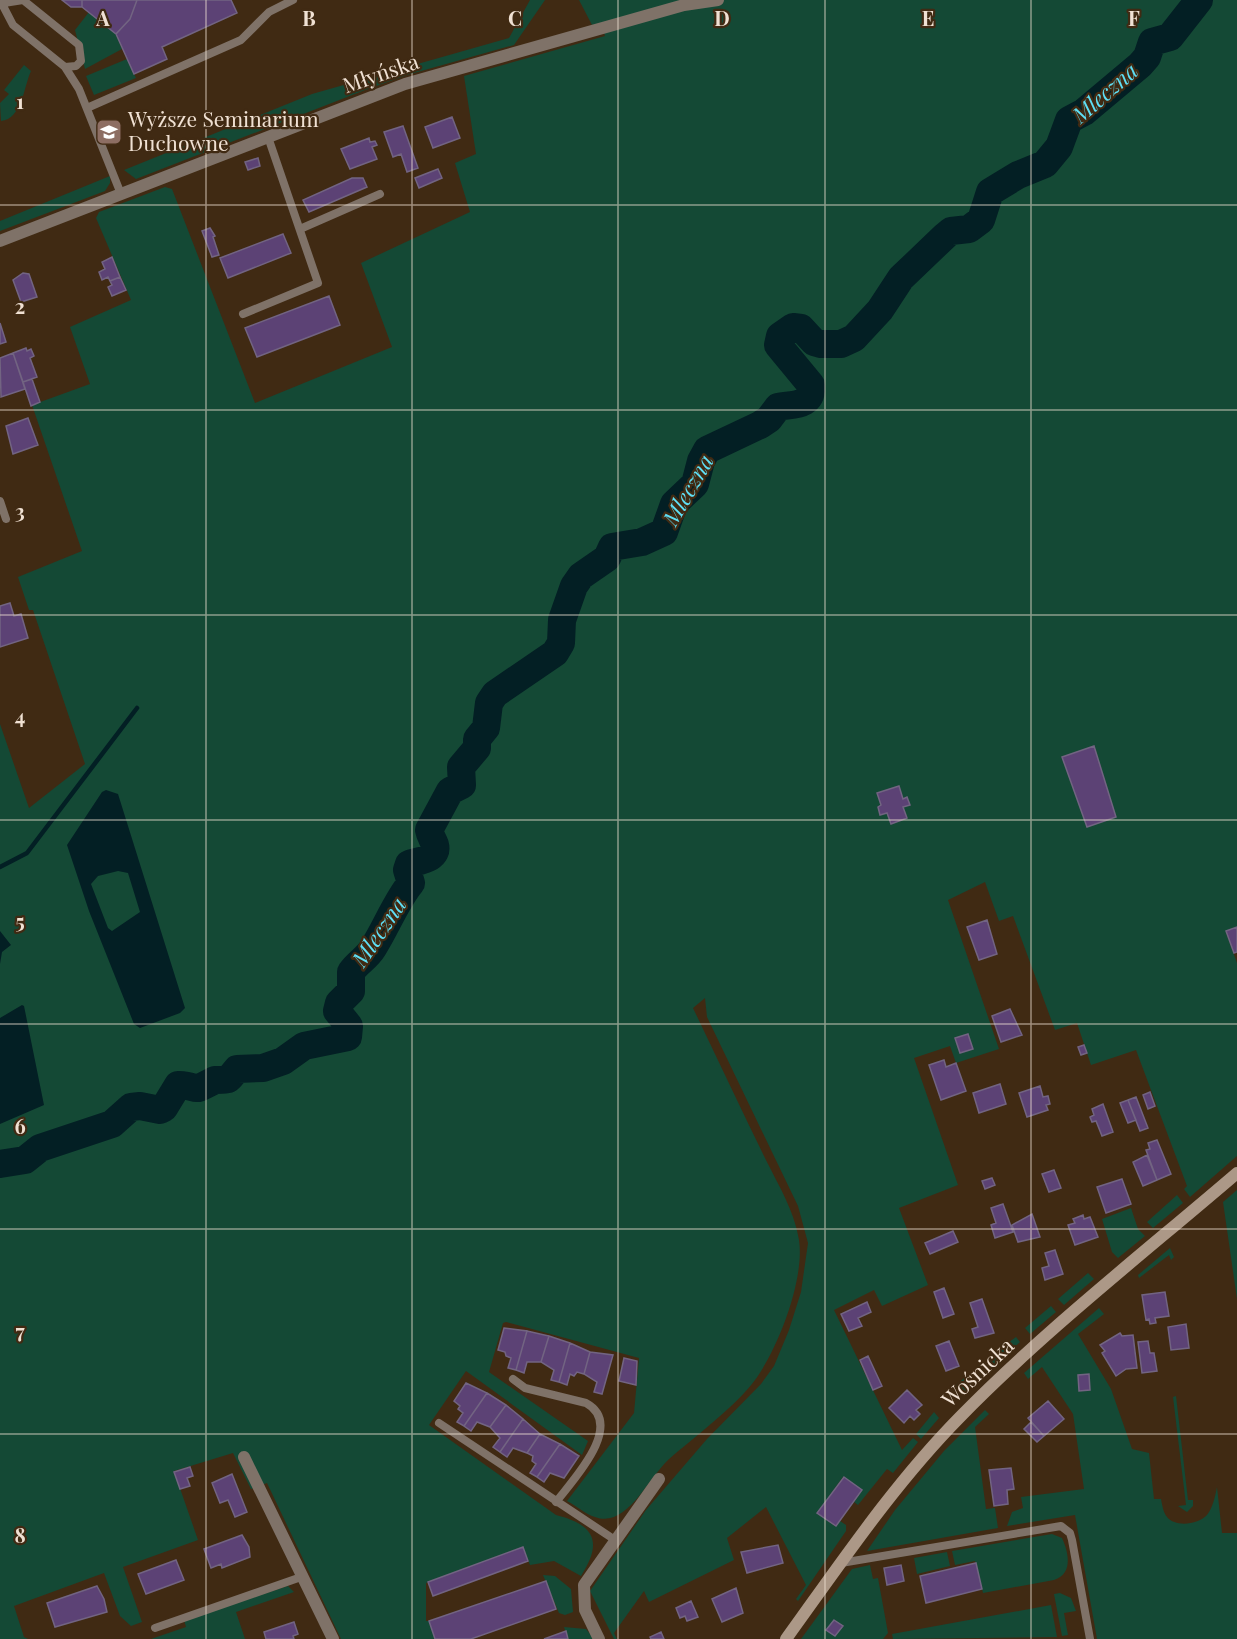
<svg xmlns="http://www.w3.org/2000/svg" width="1237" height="1639" viewBox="0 0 1237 1639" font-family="'Playfair Display',serif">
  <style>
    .green { fill: #144935 }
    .water { fill: #031f24; fill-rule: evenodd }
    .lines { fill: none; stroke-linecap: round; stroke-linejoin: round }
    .stream { stroke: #031f24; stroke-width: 4.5 }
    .river { stroke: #031f24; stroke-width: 28 }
    .building { fill: #5c4275; stroke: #726482; stroke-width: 1.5 }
    .lane { stroke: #7f7268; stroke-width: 8 }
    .street { stroke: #7f7268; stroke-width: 12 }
    .secondary { stroke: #ac9887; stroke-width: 12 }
    .grid { fill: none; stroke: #f0e1d3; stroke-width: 1.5; stroke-opacity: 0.55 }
    .labels { text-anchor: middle; stroke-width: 4.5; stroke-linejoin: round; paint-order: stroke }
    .street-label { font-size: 21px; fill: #f0e1d3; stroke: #402a13 }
    .poi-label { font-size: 21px; fill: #f0e1d3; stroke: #402a13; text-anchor: start }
    .water-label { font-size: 22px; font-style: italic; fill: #5edff5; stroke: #402a13 }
    .grid-label { font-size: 20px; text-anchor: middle; font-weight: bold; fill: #f0e1d3; stroke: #402a13; stroke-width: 4.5; stroke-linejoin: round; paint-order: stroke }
  </style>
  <rect width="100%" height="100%" fill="#402a13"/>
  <path class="green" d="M530 0H545L514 45 407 75 365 90 136 179 124 170 312 94 509 38Z
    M579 0H1237V927L1226 932 1237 963V1156L1190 1197 1184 1189 1187 1186 1136 1050 1091 1065 1077 1023 1055 1030 1013 916 999 921 985 882 948 900 999 1049 956 1063 950 1046 914 1058 958 1185 899 1208 928 1285 882 1306 874 1290 834 1310 902 1450 913 1438 918 1442 893 1473 887 1469 858 1505 854 1502 862 1490 843 1477 817 1513 835 1526 840 1521 846 1525V1531L798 1601 796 1599 806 1585 766 1507 727 1538 734 1560 649 1602 644 1591 614 1633 617 1639H614L590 1591 646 1510 707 1439 761 1384 774 1366 789 1330 801 1292 808 1243 798 1206 707 1017 705 998 693 1008C717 1058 740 1107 764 1156 777 1183 794 1209 799 1240 805 1279 778 1349 755 1380 736 1406 693 1438 668 1460 648 1479 626 1529 595 1517 585 1514 577 1506 567 1501L634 1413 639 1358 506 1322 503 1323 489 1372 588 1441 582 1455 466 1371 429 1425 556 1515C595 1525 603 1542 581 1576L554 1561 530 1565 523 1547 426 1583V1621H429L435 1639H341L267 1483 251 1489 233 1453 174 1471 198 1540 123 1567 142 1622 131 1626 120 1616 104 1573 14 1606 24 1637 28 1639H0V724L29 808 85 764 33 610H29L18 577 82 551 32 405 90 384 70 327 131 300 96 218 99 212 165 187 172 189 255 403 392 347 361 263 470 212 455 163 476 154 464 76 605 36 601 23 592 25Z
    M89 12 116 34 122 49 85 69 75 30Z
    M127 59 136 78 94 95 86 76Z
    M24 65 31 71C24 86 22 119 1 121L0 103 9 94 4 90Z
    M110 176V183L105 191 0 231V221Z
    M1237 1190V1299L1223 1202Z
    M1177 1195 1183 1203 1153 1228 1147 1222Z
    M1131 1208 1138 1229 1145 1236 1118 1258 1112 1252 1102 1219Z
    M1170 1248 1174 1257 1171 1260 1169 1255 1139 1278 1138 1275Z
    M1088 1273 1094 1279 1064 1305 1058 1299Z
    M1051 1306 1056 1312 1030 1334 1025 1328Z
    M1099 1308 1104 1314 1078 1334 1111 1389 1132 1449 1149 1453 1154 1499H1161C1162 1504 1163 1512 1167 1517 1176 1528 1199 1524 1207 1515 1213 1507 1215 1497 1217 1487L1222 1533H1237V1639H1097L1075 1515 1007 1526 1012 1512 1023 1508 1021 1497 1084 1489 1073 1414 1042 1367 1028 1379 1024 1373Z
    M1016 1337 1020 1342 995 1365 989 1357Z
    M979 1365 986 1372 962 1395 954 1387Z
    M1176 1396 1188 1500H1193V1506L1187 1512 1178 1506 1186 1505 1173 1397Z
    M985 1410 989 1414 975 1427 986 1509 995 1508 998 1528 867 1551 895 1510 944 1451Z
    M934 1412 939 1418 921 1439 916 1434Z
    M1052 1534 1062 1538C1069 1553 1073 1574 1054 1580L983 1593 975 1561 955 1565 952 1551Z
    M947 1552 950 1566 917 1574 914 1558Z
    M870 1565 873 1579 878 1578 888 1633 883 1639H801L852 1569Z
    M543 1575 555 1576 571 1589 573 1612 565 1615 559 1613Z
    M288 1586 294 1592 236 1612 245 1639H151L186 1627 184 1620Z
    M1060 1593 1071 1598 1076 1611 1064 1613 1068 1635 1062 1636 1054 1594Z
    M1051 1605 1057 1637 893 1639 892 1634Z
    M564 1627 586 1629 594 1639H568Z"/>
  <path class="water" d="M106 790 118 794 185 1008 180 1013 140 1028 134 1024 89 911 67 845 102 792ZM118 871 128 873 140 912 112 931 108 928 91 884 98 876Z
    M0 931 11 945 2 952 0 964Z
    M22 1005 24 1006 44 1105 0 1124V1018Z"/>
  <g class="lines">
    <path class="stream" d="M0 867 27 853 137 708"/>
    <path class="river" d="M0 1164 25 1160 40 1148 112 1124 131 1107 140 1106 160 1110 164 1108 178 1085C203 1086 188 1094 215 1080 232 1079 226 1082 237 1069L263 1068 283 1061 304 1046 348 1037 349 1026 337 1011 339 1003 351 991V972C358 962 367 958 373 948 386 928 396 901 411 883L407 870 409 864C418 861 439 859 435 845 433 839 430 836 429 830L450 791 462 785 461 767 477 748V739L486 728 489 703 495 694 555 653 561 643 562 620 574 586 581 576 607 558 612 547 642 542 664 532 674 504 695 484 701 461 707 450 760 425 769 419 778 407C792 404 813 407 811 385L778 345 780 336 793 327 801 328 814 342 821 344H841L854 338 880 310 901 278 945 236 951 231 969 229 981 220 990 192 1018 175 1045 164 1059 147 1069 120 1084 112 1140 65 1147 57 1152 42 1170 37 1199 0"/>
  </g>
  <path class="building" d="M62 0H82V7H71Z
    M82 0H137L130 19 116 34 82 7Z
    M137 0H231L237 13 162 47 167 59 134 74 116 34 130 19Z
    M452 117 460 138 433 148 425 127Z
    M403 126 418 168 407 172 401 154 393 157 384 132Z
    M369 138 370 142 375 141 377 145 372 147 377 159 350 169 341 149Z
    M258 158 260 166 248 170 245 162Z
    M438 169 442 178 419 188 415 178Z
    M352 178H363L367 187 309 212 303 200Z
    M210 228 215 236 213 237 219 255 212 257 202 231Z
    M283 234 291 253 228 278 220 258Z
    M112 257 120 277 110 281 108 277 102 280 99 272 105 269 102 262Z
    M23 273 29 274 37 297 21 302 13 280Z
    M120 277 126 290 112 296 108 287 112 285 110 281Z
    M329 296 340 325 257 357 245 328Z
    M0 323 6 342 0 344Z
    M26 348 27 351 31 349 34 356 30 358 37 377 23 382 13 353Z
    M13 353 25 389 1 397 0 358Z
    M32 379 40 402 31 406 23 382Z
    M28 418 38 445 13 454 6 426Z
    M10 603 14 616 21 614 28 638 0 647V606Z
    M1094 746 1116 817 1087 827 1062 757Z
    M899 786 903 799 907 797 910 805 903 807 907 818 891 824 887 813 880 815 878 807 881 805 877 793Z
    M987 920 997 954 979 960 967 927Z
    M1237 927V952L1234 953 1226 931Z
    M1010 1009 1022 1035 1001 1042 992 1016Z
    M968 1034 973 1049 960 1053 955 1038Z
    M1084 1045 1087 1053 1081 1055 1078 1047Z
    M944 1060 946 1067 956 1063 966 1091 941 1100 929 1065Z
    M1000 1084 1006 1104 979 1113 973 1093Z
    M1040 1086 1043 1097 1048 1096 1050 1104 1046 1105 1048 1110 1027 1117 1019 1093Z
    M1150 1092 1155 1106 1148 1109 1143 1095Z
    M1136 1097 1148 1128 1140 1131 1128 1100Z
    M1128 1100 1136 1120 1128 1123 1120 1103Z
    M1103 1104 1113 1132 1102 1136 1096 1121 1092 1122 1090 1117 1094 1115 1092 1109Z
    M1157 1140 1171 1174 1157 1180 1146 1150 1150 1149 1148 1143Z
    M1147 1155 1157 1180 1143 1186 1133 1162Z
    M1054 1170 1061 1188 1049 1192 1042 1174Z
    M992 1178 995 1185 985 1189 982 1181Z
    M1122 1179 1131 1204 1106 1213 1097 1187Z
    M1003 1204 1013 1232 995 1238 991 1225 996 1223 991 1208Z
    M1032 1214 1040 1237 1018 1242 1012 1225Z
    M1083 1215 1084 1219 1090 1217 1098 1237 1075 1245 1068 1225 1075 1223 1073 1219Z
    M953 1231 958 1242 930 1254 925 1243Z
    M1055 1250 1063 1274 1045 1280 1042 1268 1049 1266 1045 1253Z
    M944 1288 954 1314 943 1318 934 1292Z
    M1165 1292 1169 1316 1155 1318 1156 1323 1150 1324 1149 1319 1146 1320 1142 1295Z
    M982 1299 994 1333 975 1338 972 1329 978 1327 970 1303Z
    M867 1302 871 1312 858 1318 862 1326 849 1331 841 1314Z
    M1186 1324 1189 1348 1171 1350 1168 1327Z
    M504 1328 527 1331 516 1370 508 1368 511 1358 506 1356 505 1352 498 1350Z
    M527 1331 549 1336 541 1362H527L524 1373 516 1370Z
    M1120 1333 1122 1336 1133 1335 1137 1368 1126 1369 1116 1376 1102 1353 1105 1351 1100 1345Z
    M549 1336 570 1343 559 1382 551 1380 554 1370 541 1362Z
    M949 1341 959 1366 946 1371 936 1346Z
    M1148 1341 1150 1353H1154L1157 1371 1142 1373 1138 1342Z
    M570 1343 590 1352 584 1374 577 1372 574 1376 570 1374 567 1385 559 1382Z
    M590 1352 613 1355 602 1394 594 1392 597 1382 584 1374Z
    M868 1356 882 1386 873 1390 860 1360Z
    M624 1358 637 1361 636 1385 619 1381Z
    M1089 1374 1090 1390 1079 1391 1078 1375Z
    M466 1383 487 1393 464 1426 457 1422 463 1413 458 1409 460 1406 454 1401Z
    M907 1390 922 1405 916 1410 920 1414 914 1420 910 1416 904 1423 889 1408Z
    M487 1393 506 1405 490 1427 477 1422 471 1431 464 1426Z
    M1048 1401 1064 1419 1044 1436 1028 1418Z
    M506 1405 523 1419 500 1452 493 1447 500 1438 490 1427Z
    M523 1419 540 1434 527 1453 513 1448 507 1457 500 1452Z
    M1031 1422 1044 1436 1037 1442 1024 1429Z
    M540 1434 560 1444 537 1477 530 1473 536 1464 532 1461 533 1456 527 1453Z
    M560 1444 579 1456 564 1478 550 1473 544 1482 537 1477Z
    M190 1467 193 1476 187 1478 190 1486 180 1489 174 1472Z
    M1011 1468 1014 1489 1007 1490 1008 1504 994 1506 989 1470Z
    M232 1474 247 1512 235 1517 228 1500 220 1503 212 1483Z
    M844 1477 862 1490 836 1526 817 1513Z
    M242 1535 249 1547 250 1557 222 1568 221 1564 211 1568 204 1549Z
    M778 1545 783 1563 747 1573 741 1552Z
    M523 1547 528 1561 433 1596 428 1582Z
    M176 1560 184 1580 146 1594 138 1574Z
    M976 1563 982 1589 926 1603 920 1576Z
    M901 1565 904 1581 887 1585 884 1568Z
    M546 1581 556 1609 471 1639H435L429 1621Z
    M97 1586 104 1599 107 1612 55 1627 47 1603Z
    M736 1588 743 1613 722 1622 712 1599Z
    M691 1601 698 1617 687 1621 685 1616 680 1618 676 1608Z
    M834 1620 843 1626 835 1636 826 1630Z
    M294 1622 298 1634 293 1636 294 1639H266L264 1632Z
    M566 1631 568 1639H544Z
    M661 1632 664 1639H651L650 1637Z"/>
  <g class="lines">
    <path class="lane" d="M0 0 13 25 65 67 79 89 121 194
      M4 3 23 0 79 45 81 61 76 66 65 67
      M87 108 241 40 269 12 293 0
      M300 229 380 194
      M243 314 318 283 268 137
      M0 501 6 519
      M513 1379 525 1388 586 1403C626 1425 572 1481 556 1502
      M439 1423 615 1540
      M841 1563 1061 1526 1070 1533 1072 1540 1090 1639
      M155 1628 304 1576"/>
    <path class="street" d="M0 241 405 84 684 5 718 0
      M244 1457 333 1639
      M599 1639 585 1610 584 1585 659 1479"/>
    <path class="secondary" d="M786 1639C841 1563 894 1484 960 1417 1044 1331 1145 1252 1237 1173"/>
  </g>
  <path class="grid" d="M206 0V1639M412 0V1639M618 0V1639M825 0V1639M1031 0V1639M0 205H1237M0 410H1237M0 615H1237M0 820H1237M0 1024H1237M0 1229H1237M0 1434H1237"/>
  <defs>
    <g id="university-square" transform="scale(1.35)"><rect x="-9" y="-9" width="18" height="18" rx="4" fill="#8d6e63" stroke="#402a13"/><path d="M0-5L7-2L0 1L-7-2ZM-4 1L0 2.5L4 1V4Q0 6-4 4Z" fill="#fff"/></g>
  </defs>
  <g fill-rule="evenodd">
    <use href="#university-square" x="109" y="132"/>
  </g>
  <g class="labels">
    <g class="street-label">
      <text transform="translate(381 74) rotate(-19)" y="7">Młyńska</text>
      <text transform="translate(978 1373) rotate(-43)" y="7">Wośnicka</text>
    </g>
    <g class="poi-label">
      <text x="128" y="127">Wyższe Seminarium<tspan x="128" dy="24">Duchowne</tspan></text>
    </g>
    <g class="water-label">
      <text transform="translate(1105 93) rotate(-41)" y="8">Mleczna</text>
      <text transform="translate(688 490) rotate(-60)" y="8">Mleczna</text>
      <text transform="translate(379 932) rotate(-56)" y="8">Mleczna</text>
    </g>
  </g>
  <g class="grid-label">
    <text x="103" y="26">A</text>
    <text x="309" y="26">B</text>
    <text x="515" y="26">C</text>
    <text x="722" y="26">D</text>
    <text x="928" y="26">E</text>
    <text x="1134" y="26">F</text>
    <text x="20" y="109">1</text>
    <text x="20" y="314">2</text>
    <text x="20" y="519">3</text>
    <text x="20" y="724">4</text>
    <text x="20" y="929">5</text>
    <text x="20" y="1134">6</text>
    <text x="20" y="1339">7</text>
    <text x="20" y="1543">8</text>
  </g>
</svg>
